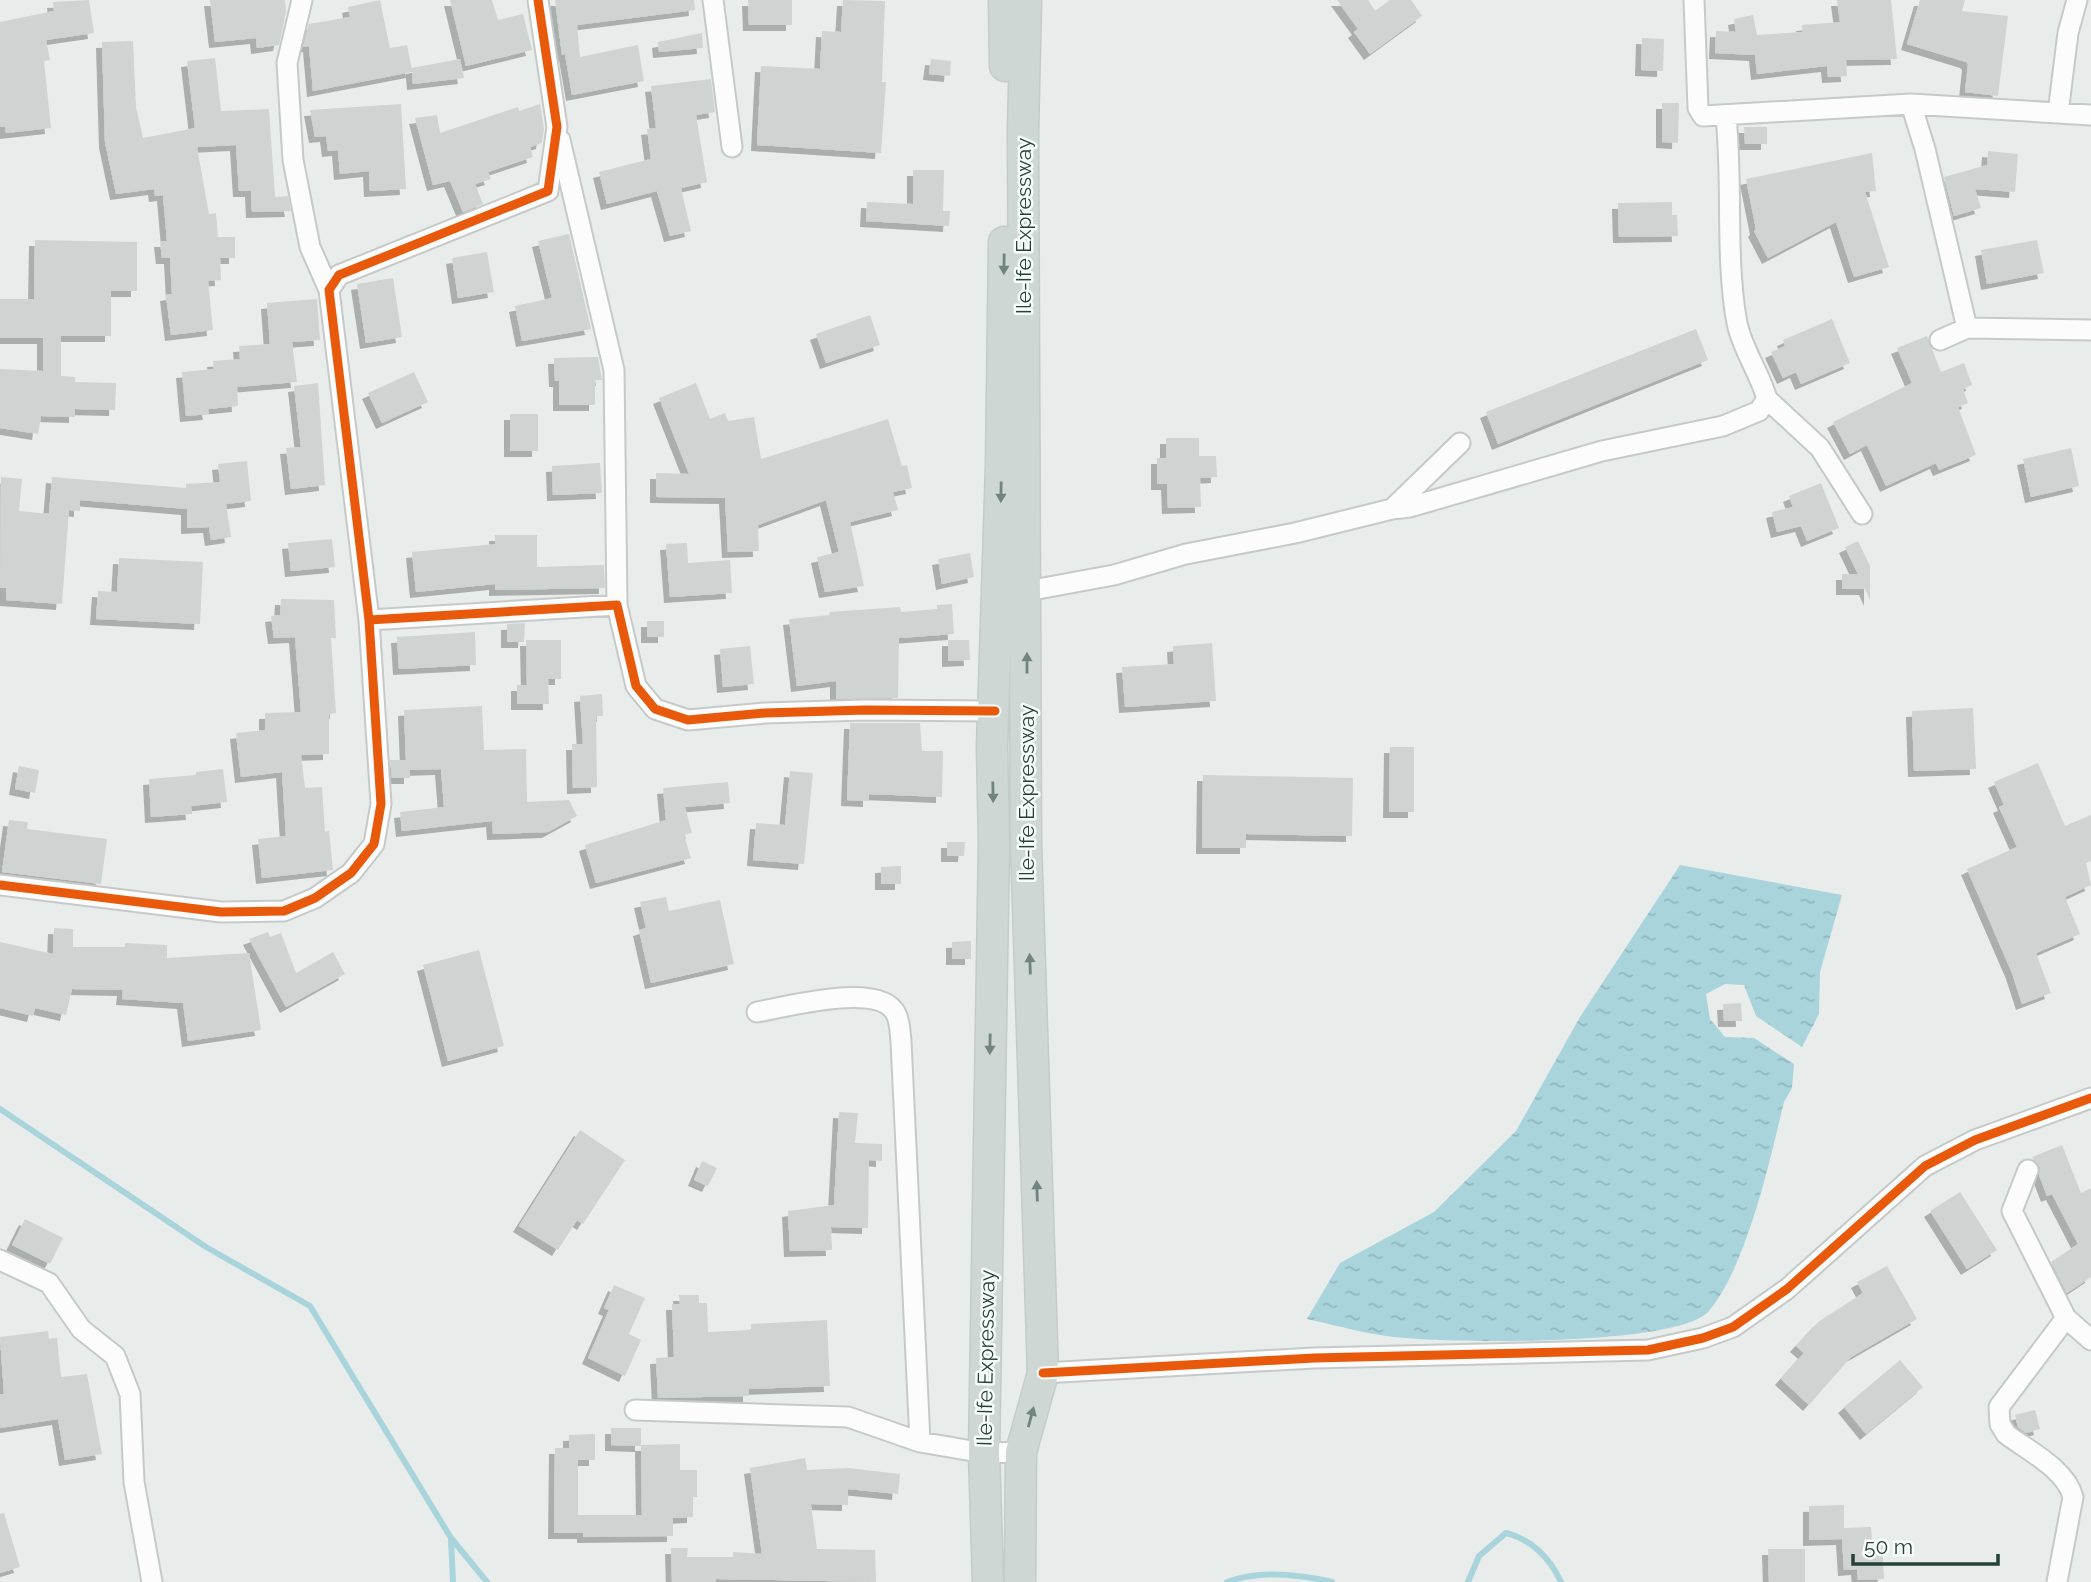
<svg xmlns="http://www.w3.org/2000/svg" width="2091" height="1582" viewBox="0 0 2091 1582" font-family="Raleway,sans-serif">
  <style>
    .water { fill: url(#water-ripples) }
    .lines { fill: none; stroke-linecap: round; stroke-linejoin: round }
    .stream { stroke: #a9d4db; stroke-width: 6 }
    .building { fill: #cfd4d2; filter: url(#shadow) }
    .minor-casing { stroke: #c5cac8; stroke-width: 23 }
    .primary-casing { stroke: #c3ccc9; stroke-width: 33 }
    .minor { stroke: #fcfcfc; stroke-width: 19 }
    .primary { stroke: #cfd7d5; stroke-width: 30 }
    .cycleway-casing { stroke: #f7fbf9; stroke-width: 13 }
    .cycleway { stroke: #e8590c; stroke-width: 9 }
    .oneway { fill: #718580 }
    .labels { text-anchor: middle; stroke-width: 5; stroke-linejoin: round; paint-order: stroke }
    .street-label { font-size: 21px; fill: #24423a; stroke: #f7fbf9 }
  </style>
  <defs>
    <pattern id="water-ripples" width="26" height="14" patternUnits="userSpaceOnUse" patternTransform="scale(1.75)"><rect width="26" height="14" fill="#a9d4db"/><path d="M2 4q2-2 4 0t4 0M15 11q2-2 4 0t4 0" fill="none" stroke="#91b7bd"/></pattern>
    <filter id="shadow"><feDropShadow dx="-6" dy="6" stdDeviation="0" flood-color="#0004"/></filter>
  </defs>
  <rect width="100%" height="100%" fill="#e8edeb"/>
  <path class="water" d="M1680 865 1842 895 1820 972 1819 1014 1802 1047 1756 1016 1744 985 1725 984 1706 994 1710 1019 1725 1037 1754 1038 1794 1064 1792 1088 1784 1102C1770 1160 1747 1265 1709 1311 1679 1346 1456 1343 1406 1338 1373 1336 1339 1326 1307 1319L1340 1263 1434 1212 1516 1131 1580 1017Z"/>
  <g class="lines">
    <path class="stream" d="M0 1109 206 1247 310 1306 451 1538 487 1582
      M451 1540 453 1582
      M1227 1582C1260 1570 1298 1574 1332 1582
      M1468 1582 1479 1556 1506 1533C1531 1539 1550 1558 1561 1582"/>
  </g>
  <path class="building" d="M89 0 94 33 46 40 50 60 44 61 51 128 6 133 5 127H0V22L54 11 53 2Z
    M210 0H285L286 12 279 45 257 48 256 38 215 42Z
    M380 0 390 48 407 45 412 71V68L460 59 464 78 413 84 412 72 313 91 309 46 303 47 309 24 350 17 348 7Z
    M450 0H492L498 20 523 14 532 50 466 66Z
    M555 0H694L695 10 577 25 580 57 638 45 644 81 572 95 565 54 562 55Z
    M748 0H792V25H749Z
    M843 0 885 1 882 82H886L881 153 757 145 761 66 820 69 822 31 841 32Z
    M1337 0H1368L1375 11 1390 0H1411L1422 16 1370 54 1354 32 1358 29Z
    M1837 0H1891L1897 59 1846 60 1847 76 1828 77 1827 66 1757 74 1755 55 1715 53 1716 31 1736 32 1734 19 1753 15 1757 35 1802 32V25L1840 22Z
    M1920 0H1965L1962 11 2008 16 1998 96 1965 92 1968 64 1966 62 1907 44Z
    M702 33 703 48 659 52 658 42Z
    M1642 38 1664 39 1663 71 1641 70Z
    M133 41 136 107 143 138 195 128 187 61 215 58 221 111 269 109 275 197 288 196 291 211 252 212 251 191H239L236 145 197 147 209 214 216 213 218 237H235V258H220L221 280 208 281 213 330 171 335 166 295 172 294 170 258H162L160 241H167L163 195 155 196 154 189 116 194 105 142 102 42Z
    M931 59 951 61 950 76 929 74Z
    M711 79 715 112 696 115 707 182 681 188 691 231 670 236 657 191 607 204 599 172 651 159 647 129 656 128 651 86Z
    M1662 103H1679L1678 143 1662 142Z
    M401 104 406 189 370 191 369 171 340 174 338 150 328 151 326 136 315 137 310 110Z
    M540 104 544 129 542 143 530 147 533 157 488 172 491 179 475 184 483 204 463 212 450 181 433 185 415 118 437 115 440 133 518 107 519 111Z
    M1744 127H1767V144H1745Z
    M1988 151 2018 154 2015 192 1975 189 1981 208 1954 216 1944 177 1987 165Z
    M1872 153 1876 191 1865 192 1889 267 1854 277 1836 222 1768 258 1754 231 1756 229 1746 179Z
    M913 170H944L943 211H950L949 226 866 221 867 202 913 204Z
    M1672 202V215H1677L1678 236 1619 237 1618 203Z
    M569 234 591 329 522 341 515 306 552 298 538 241Z
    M35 240 137 242V291H111V336H61V376L75 377V382L116 383 115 410 75 409V417L41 416 38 434 0 428V369L43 371V338H0V299H34Z
    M2037 240 2044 273 1987 284 1981 250Z
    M487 252 494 292 458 298 452 258Z
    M393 278 402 337 366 343 357 284Z
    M317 299 320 340 292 342 297 382 237 387 238 406 208 409 209 414 186 416 182 372 214 369 213 361 240 359 239 346 270 344 267 303Z
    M870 315 880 345 826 363 816 334Z
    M1832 319 1850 363 1801 384 1796 372 1783 378 1771 352 1785 346 1783 340Z
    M1696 329 1708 360 1498 444 1486 412Z
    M1927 336 1941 372 1964 363 1972 385 1963 389 1968 403 1958 407 1976 455 1939 470 1936 463 1886 486 1867 445 1850 454 1833 422 1912 383 1897 348Z
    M598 357 602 380H595V405H559V381H555L554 358Z
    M414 372 428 402 382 423 368 393Z
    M318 383 325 485 291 489 286 448 301 447 294 386Z
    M696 383 710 419 725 413 728 421 754 417 761 459 888 419 902 466 907 465 912 488 893 492 898 510 850 522 864 586 825 592 817 557 839 552 826 500 758 525 759 551 728 552 725 498 656 497V473L689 474 659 398Z
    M510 414H538V451H510Z
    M1166 438H1199V456H1216L1217 477 1200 478 1201 507 1168 508 1167 484H1157V458H1166Z
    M2071 448 2079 486 2031 497 2023 459Z
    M247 461 251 501 226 504 231 537 211 540 209 527 187 528V509L80 500V511L69 510 62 604 6 600V588H0L1 477 22 479 19 511 49 514 52 477 186 488V484L220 482 218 464Z
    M600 463 602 493 553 495 552 466Z
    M1821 483 1839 528 1807 541 1801 526 1777 532 1772 512 1793 507 1789 496Z
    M495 535H537V567L604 565 605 588 495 590V584L416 592 412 552 495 544Z
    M332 539 335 567 291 571 288 543Z
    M1858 541 1870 566V600L1865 589H1842V574H1858L1845 547Z
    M687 543 688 563 730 560 732 593 670 597 666 544Z
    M970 553 974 577 942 584 938 559Z
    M119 558 203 562 200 624 96 619 98 591 117 592Z
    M281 599 334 600 336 638H331L336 713 329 714V754L301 755 305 788 322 787 325 832 329 831 333 870 262 878 258 839 286 836 282 772 241 777 236 733 265 730V713L301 712 295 637 274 638 271 616 280 615Z
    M952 604 954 634 899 638 898 698 836 699V681L797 686 789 619 830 615 829 612 900 607 901 612 937 609V605Z
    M647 621H664V637H647Z
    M525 623 524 642H507V624Z
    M475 632 476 665 399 669 397 637Z
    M526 640H561V679H548L549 704H517V685H527Z
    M948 640H969L970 660 948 661Z
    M1212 643 1216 701 1125 707 1122 667 1174 664 1173 646Z
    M750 646 754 684 723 687 720 649Z
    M602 694 603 716H596L597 787 573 788 572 744H583L580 696Z
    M482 706 484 750 526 749 527 802 569 800 577 816 548 832 493 834 492 821 402 831 400 812 444 807 441 769 410 770V778H392L390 760H406L404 710Z
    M1973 708 1976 769 1914 771 1912 711Z
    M850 723H920L922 751H943L942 797 869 794V801L847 800Z
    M1390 747H1414V812H1389Z
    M2038 763 2065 826 2091 815V861L2086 863 2091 885 2065 897 2080 934 2036 953 2051 993 2022 1004 2012 973 1967 869 2017 847 1999 807 2004 805 1994 782Z
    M19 766 39 770 35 793 15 789Z
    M223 769 227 802 191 806 192 814 151 817 149 779 196 775V772Z
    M790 771 813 773 804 864 753 860 756 823 785 825Z
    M1203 775 1353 778 1352 836 1246 834V848H1202Z
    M728 782 730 803 685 807 692 833 684 835 691 858 596 883 585 845 666 820 663 788Z
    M9 820 28 822 27 829 107 839 101 884 2 872Z
    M947 842H965L964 856H947Z
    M901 866V884H881V867Z
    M666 897 669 911 720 900 734 964 651 983 639 930 646 928 640 902Z
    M54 928 73 929V947H125V943L167 945V958L249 953 261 1030 188 1041 183 1003 122 999 123 990 72 989 66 1015 35 1008 33 1016 0 1008V942L53 954Z
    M268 932 270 937 281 933 296 973 333 952 345 974 286 1007 249 939Z
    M971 941V959H952V942Z
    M479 950 504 1046 448 1061 423 965Z
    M1741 1003 1742 1021H1724L1723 1004Z
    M839 1112 858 1113 855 1143 882 1144V1161L869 1160 868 1228 831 1227 832 1250 790 1251 788 1211 834 1205Z
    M580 1130 625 1160 583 1224 577 1220 558 1250 519 1226Z
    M2062 1145 2081 1193 2091 1188V1277L2067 1293 2051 1262 2078 1244 2052 1194 2047 1196 2039 1175 2040 1167 2032 1157Z
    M702 1161 717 1168 708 1186 694 1180Z
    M1960 1192 1997 1250 1967 1269 1930 1211Z
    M25 1219 63 1238 50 1264 12 1245Z
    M1887 1266 1917 1319 1851 1357 1809 1405 1781 1379 1804 1353 1796 1346 1818 1322 1863 1293 1857 1282Z
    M614 1285 645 1298 629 1334 641 1340 625 1376 588 1358 609 1310 604 1308Z
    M679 1295H699V1303H707L708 1332 751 1330V1324L827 1320 830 1386 749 1389V1396L658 1398 656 1358 674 1357 672 1304H680Z
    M48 1331 49 1339 57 1338 61 1377 87 1374 102 1454 65 1460 58 1419 0 1428V1394H4L0 1337Z
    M1900 1360 1923 1387 1866 1434 1844 1407Z
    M2035 1410 2040 1429 2026 1433 2018 1427 2015 1415Z
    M611 1428H641V1445L680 1444V1470H697V1497H693V1517L673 1518V1536L583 1537V1533H554L555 1448H569V1435L595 1434V1460H578V1515H642L641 1446 611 1445Z
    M805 1458 807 1470 848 1468 900 1474 898 1494 848 1489V1505L811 1504 817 1549 875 1550 876 1582 716 1579V1582H672L671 1548H688L687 1557H733V1552L762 1554 750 1468Z
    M1844 1505V1528L1871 1527 1872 1540H1882L1884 1579 1858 1580 1857 1569 1844 1570 1842 1539 1809 1540V1506Z
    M4 1513 20 1567 0 1573V1514Z
    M1768 1549H1805V1582H1769Z"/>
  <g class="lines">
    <g class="minor-casing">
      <path id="minor" d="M302 0 287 63 293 160 310 247 329 290
        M713 0 732 147
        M1694 0 1698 108 1703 116 1911 104 2091 115
        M1911 104 1925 149 1967 328
        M2058 113 2068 33 2077 0
        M560 140 614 370 617 605
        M1940 340 1967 328 2091 330
        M1767 399 1820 448 1862 514
        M1392 509 1410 507 1602 451 1723 426 1759 411 1767 399C1760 373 1742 349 1737 323 1725 259 1733 184 1726 117
        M1027 591 1114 575 1186 554 1295 533 1392 509 1460 443
        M369 620 617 605 636 686 655 709 688 720 765 713 865 710 995 711
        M0 885 221 912 284 911 315 898 351 873 374 844 381 804 369 620 329 290 339 275 548 191 557 127 538 0
        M757 1012C786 1007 881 981 896 1014 900 1021 900 1033 901 1041L920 1442
        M2028 1170 2012 1211 2066 1318 2091 1340
        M0 1260 49 1283 81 1329 115 1356 130 1394 134 1482 152 1582
        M1043 1373 1314 1358 1648 1350 1703 1338 1733 1327 1787 1289 1925 1166 1975 1140 2091 1098
        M635 1410 848 1417 920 1442 984 1453 1021 1452
        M2057 1582 2073 1497C2066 1469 2027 1450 2006 1434L2000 1424 1999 1407 2066 1318"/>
    </g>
    <g class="primary-casing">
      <path id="primary" d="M1004 0 1005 66
        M988 1582 984 1453 994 842 992 747 1001 466 1004 242
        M1020 1582 1021 1452 1043 1373 1026 843 1023 131 1026 0"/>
    </g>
    <use href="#minor" class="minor"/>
    <use href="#primary" class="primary"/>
    <g class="cycleway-casing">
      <path id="cycleway" d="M369 620 617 605 636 686 655 709 688 720 765 713 865 710 995 711
        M0 885 221 912 284 911 315 898 351 873 374 844 381 804 369 620 329 290 339 275 548 191 557 127 538 0
        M1043 1373 1314 1358 1648 1350 1703 1338 1733 1327 1787 1289 1925 1166 1975 1140 2091 1098"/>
    </g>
    <use href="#cycleway" class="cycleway"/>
  </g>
  <defs><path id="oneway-solid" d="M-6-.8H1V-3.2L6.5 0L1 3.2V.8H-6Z" transform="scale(1.75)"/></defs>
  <g class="oneway">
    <use href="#oneway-solid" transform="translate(1004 264) rotate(91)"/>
    <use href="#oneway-solid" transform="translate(1001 492) rotate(91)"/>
    <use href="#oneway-solid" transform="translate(1027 663) rotate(-90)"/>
    <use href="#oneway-solid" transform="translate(993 792) rotate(89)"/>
    <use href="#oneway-solid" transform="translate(1030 964) rotate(-92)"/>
    <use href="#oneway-solid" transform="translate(990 1044) rotate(91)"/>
    <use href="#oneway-solid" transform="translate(1037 1191) rotate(-92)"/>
    <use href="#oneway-solid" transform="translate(1031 1417) rotate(-75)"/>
  </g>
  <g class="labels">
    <g class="street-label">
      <text transform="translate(1024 226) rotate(-90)" y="7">Ile-Ife Expressway</text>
      <text transform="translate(1027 793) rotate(-90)" y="7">Ile-Ife Expressway</text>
      <text transform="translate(986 1358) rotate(-89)" y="7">Ile-Ife Expressway</text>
    </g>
  </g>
  <path d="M1853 1554v10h145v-10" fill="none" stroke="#24423a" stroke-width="3.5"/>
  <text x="1864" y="1554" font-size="21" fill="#24423a" stroke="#f7fbf9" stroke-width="5" paint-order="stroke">50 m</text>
</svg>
